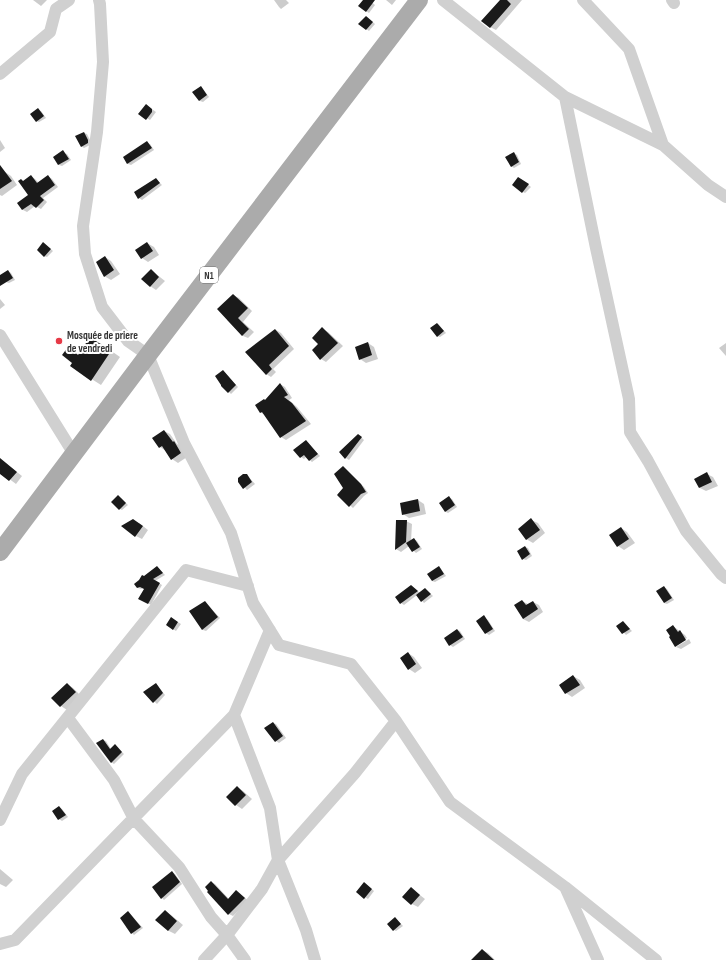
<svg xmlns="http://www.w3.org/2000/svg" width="726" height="960" viewBox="0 0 726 960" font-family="'Sofia Sans Condensed',sans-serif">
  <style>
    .shadow { fill: #0003 }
    .building { fill: #1a1a1a }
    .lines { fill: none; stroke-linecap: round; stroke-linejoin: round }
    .street { stroke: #d0d0d0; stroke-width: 12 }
    .primary { stroke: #ababab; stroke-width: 18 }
    .poi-dot { fill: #e63946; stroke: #fff; stroke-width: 1.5 }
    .labels { text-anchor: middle; stroke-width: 4; stroke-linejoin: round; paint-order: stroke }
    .shield { fill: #fff; stroke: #707070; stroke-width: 1 }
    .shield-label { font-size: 10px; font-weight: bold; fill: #333 }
    .poi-label { font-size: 11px; font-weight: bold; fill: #333; stroke: #fff; text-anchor: start }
  </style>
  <rect width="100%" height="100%" fill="#fff"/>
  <path class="shadow" d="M33 0H47L41 6Z
    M274 0H286L289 3 281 9 279 7Z
    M364 0H369L375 5 369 13 366 11Z
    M386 0H396L392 5Z
    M501 0H522L496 30 490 27Z
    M368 18 375 24 369 31 360 24Z
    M201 87 203 89 209 97 203 102 200 101 194 92Z
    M149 107 156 112 150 120 140 114Z
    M38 110 41 111 46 118 39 122 36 121Z
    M84 133 87 134 91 142 90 145 84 148 81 146Z
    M0 140 5 148 0 152Z
    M147 143 150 144 154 150 131 165 128 164 124 158Z
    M64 153 67 154 71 160 62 166 59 165 54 157Z
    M514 153 517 155 521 164 514 168 511 166Z
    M5 172 11 176 17 185 2 196 0 195V176Z
    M31 176 35 179 39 183 48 176 52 179 58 187 43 198 47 202 41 209 35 206 27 212 23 210 18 203 29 195 24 181Z
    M156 179 162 185 142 200 139 198 135 192Z
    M521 179 531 187 525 193 523 192Z
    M147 243 154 247 159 255 148 262 142 258Z
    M46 245 53 251 47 257 44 256Z
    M105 257 111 261 120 274 111 280 104 276Z
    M151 270 165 281 156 290 150 286Z
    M8 271 11 273 15 280 9 283 6 282Z
    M233 295 239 298 252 311 243 322 254 332 248 338 243 336 227 320Z
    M0 299 5 305 0 309Z
    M438 324 446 333 440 337 437 336Z
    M322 329 328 332 343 346 326 362 321 359 313 351 320 344Z
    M276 330 281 333 294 349 273 369 276 372 271 377 266 374Z
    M100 343 120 357 101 385 71 366 74 363 68 349 79 355Z
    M368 343 374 347 378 359 366 363 360 359Z
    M726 343V356L719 348Z
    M223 371 238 387 231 394 229 392Z
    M280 384 285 387 292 398 289 400 297 407 311 424 286 440 281 437 265 415 260 412 265 401Z
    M164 431 170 434 177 444 181 446 187 457 178 463 172 459 166 451 160 447Z
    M361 437 364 440 349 460 346 458 340 452Z
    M306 441 320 456 312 462 306 457 304 459 301 457 295 450Z
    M0 459 22 476 16 484 0 472Z
    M344 468 364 487 368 493 364 496 353 508 338 494 344 488Z
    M246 474 255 484 247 490 238 480Z
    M707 474 713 477 718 486 706 491 700 488 696 479Z
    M121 498 128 505 122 510 120 509Z
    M449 498 452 499 457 507 448 513 446 512 440 504Z
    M418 500 424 504 426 514 409 518 403 514Z
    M531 520 538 523 545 533 533 543 526 539Z
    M406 521 412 524 411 541 414 539 417 541 422 549 416 553 409 546 401 552 396 549Z
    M139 523 148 530 142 539 136 536Z
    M621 528 627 532 635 543 624 550 618 546Z
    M525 547 528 548 532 556 526 560 523 559Z
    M157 567 165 575 155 581 162 585 151 605 139 598 145 589 143 588 141 589 138 588 144 577Z
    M439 567 441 569 446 576 435 582 432 581Z
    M664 587 667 589 674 600 667 604 664 603Z
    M414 588 420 593 425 589 433 596 424 603 417 595 404 605 401 603Z
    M522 601 528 604 533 602 539 605 543 612 529 622 523 619Z
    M205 602 220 618 206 631 203 630 191 611Z
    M171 618 181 624 176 631 167 625Z
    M485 618 488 620 495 631 489 635 486 633Z
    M623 622 632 631 626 635 618 626Z
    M673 626 685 635 687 638 676 645V647Z
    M457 630 460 631 465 639 453 647 450 645Z
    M689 639 691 643 681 649 676 647Z
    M408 653 414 657 422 668 415 673 409 669Z
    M573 676 580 680 585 688 572 697 566 693Z
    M67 684 73 688 81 696 67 710 61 706Z
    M156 684 158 686 165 695 157 704 145 692Z
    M273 723 276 724 286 738 279 743 276 741Z
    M103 740 106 741 111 749 115 745 124 754 114 764 111 762Z
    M237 787 243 791 252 799 242 809 236 805Z
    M59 807 62 809 68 817 62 821 59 819Z
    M0 869 13 880 6 887 0 884Z
    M172 872 175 874 182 884 164 900 162 898Z
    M211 882 215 884 229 899 236 891 249 901 233 916 229 914Z
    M367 885 374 891 368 899 357 892Z
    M411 888 425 899 418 907 412 904Z
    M165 911 171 915 183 925 175 934 169 931 157 920Z
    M128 912 143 928 134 935 126 927Z
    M395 918 403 926 396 931 394 930Z
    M482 950 488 953 495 960H472Z"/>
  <path class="building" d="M363 0H375L366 12 358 6Z
    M500 0H507L511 4 490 28 481 21Z
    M366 16 373 22 366 30 358 24Z
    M201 86 207 95 199 101 192 92Z
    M146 104 152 109V112L146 120 138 114Z
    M38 108 44 116 36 122 30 114Z
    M84 132 88 140V143L81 147 75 136Z
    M147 141 152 148 127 164 123 157Z
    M63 150 69 159 58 165 53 157Z
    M514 152 519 162 511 167 505 157Z
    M0 165 12 181 0 189Z
    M31 175 37 183 48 175 55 185 40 196 44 200 36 208 31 204 22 210 17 203 28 195 18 181 21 179 23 181Z
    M518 177 529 184 522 193 512 185Z
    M156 178 160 183 138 199 134 192Z
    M43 242 51 249 44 257 37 250Z
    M147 242 153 251 141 259 135 250Z
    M105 256 114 270 104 277 96 262Z
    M151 269 159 277 150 287 141 279Z
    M8 270 13 278 0 286V275Z
    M233 294 248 308 238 318 249 329 242 336 217 309Z
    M437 323 444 331 437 337 430 328Z
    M322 327 338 343 320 360 312 350 318 344 312 338Z
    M275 329 289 346 269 365 272 369 266 375 245 352Z
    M90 337 111 351 91 381 70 366 72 363 62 355 68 347 78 355Z
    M368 342 372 355 359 360 355 347Z
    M223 370 236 385 228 393 221 386V385L215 376Z
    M280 383 288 395 284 397 292 403 306 421 280 438 262 412 260 413 255 405 264 399 265 400Z
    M164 430 173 442 174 441 181 453 171 460 162 446 159 448 152 438Z
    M358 434 362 437 345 459 339 452Z
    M306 440 318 454 309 461 304 455 300 458 293 450Z
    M0 458 17 472 9 481 0 474Z
    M343 466 361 484 366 492 361 494 349 507 337 495 343 488 334 474Z
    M707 472 712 482 699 488 694 479Z
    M243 474H247L252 482 243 489 238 482V478Z
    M118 495 126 503 119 510 111 502Z
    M449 496 455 505 445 512 439 503Z
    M418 499 420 511 402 515 400 503Z
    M531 518 540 530 526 540 518 529Z
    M133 519 143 526 135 537 121 526Z
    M396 520H407L406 542 395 550Z
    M621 527 629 539 617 547 609 535Z
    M414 538 420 547 412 552 406 543Z
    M525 546 530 554 522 560 517 551Z
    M157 566 163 573 153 579 160 583 148 604 138 599 144 589 140 587 137 588 134 584 139 580 142 575 144 576Z
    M439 566 444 574 432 581 427 574Z
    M411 585 418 591 400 604 395 597Z
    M664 586 672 598 664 603 656 591Z
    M425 588 431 594 421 602 416 595Z
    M522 600 526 605 533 601 538 609 523 619 514 605Z
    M205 601 218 617 202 630 189 611Z
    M484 615 493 629 485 634 476 621Z
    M171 617 178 622 173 630 166 625Z
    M623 621 630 629 622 634 616 626Z
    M673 625 678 632 680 630 686 640 675 647 669 637 670 636 666 630Z
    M457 629 463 637 449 646 444 638Z
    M408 652 416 664 408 670 400 658Z
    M573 675 580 685 565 694 559 685Z
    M67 683 76 692 60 707 51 698Z
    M156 683 163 693 153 703 143 692Z
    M273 722 283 736 275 742 264 728Z
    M103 739 110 749 115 744 122 752 111 763 96 743Z
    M237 786 246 795 235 806 226 797Z
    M59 806 66 815 58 820 52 811Z
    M172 871 180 882 161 899 152 887Z
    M211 881 228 899 236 890 245 898 228 915 207 892 208 891 205 887Z
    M364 882 372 889 364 899 356 892Z
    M411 887 420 895 411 905 402 897Z
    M165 910 177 921 168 931 155 920Z
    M128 911 141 927 131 934 120 918Z
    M395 917 401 924 393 931 387 924Z
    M482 949 494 960H471Z"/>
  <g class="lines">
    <path class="street" d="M99 0 100 4 103 62 97 132 83 226 85 254 102 307 128 341 148 355 184 443 231 533 253 603 279 645 351 664 396 721 450 802 565 887 656 960
      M443 0 565 97 663 145 708 185 726 197
      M583 0 629 49 663 145
      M672 0 674 3
      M0 74 50 32 56 9 69 0
      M565 97 596 248 629 399 630 432 648 461 686 531 721 574 726 578
      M0 335 74 454
      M270 630 234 715 270 808 278 860 306 930 315 960
      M68 718 114 780 134 819 179 867 211 917 227 935 245 960
      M0 820 22 774 186 570 248 586
      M566 889 598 960
      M0 944 15 940 234 715
      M204 960 227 935 262 889 278 860 355 773 396 721"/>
    <path class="primary" d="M0 552 148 355 419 0"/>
  </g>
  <circle class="poi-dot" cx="59" cy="341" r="4"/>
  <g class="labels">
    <rect class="shield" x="200" y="267" width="18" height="16" rx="3"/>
    <g class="shield-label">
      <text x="209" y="279">N1</text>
    </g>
    <g class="poi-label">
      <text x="67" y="339">Mosquée de priere<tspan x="67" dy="13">de vendredi</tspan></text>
    </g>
  </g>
</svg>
